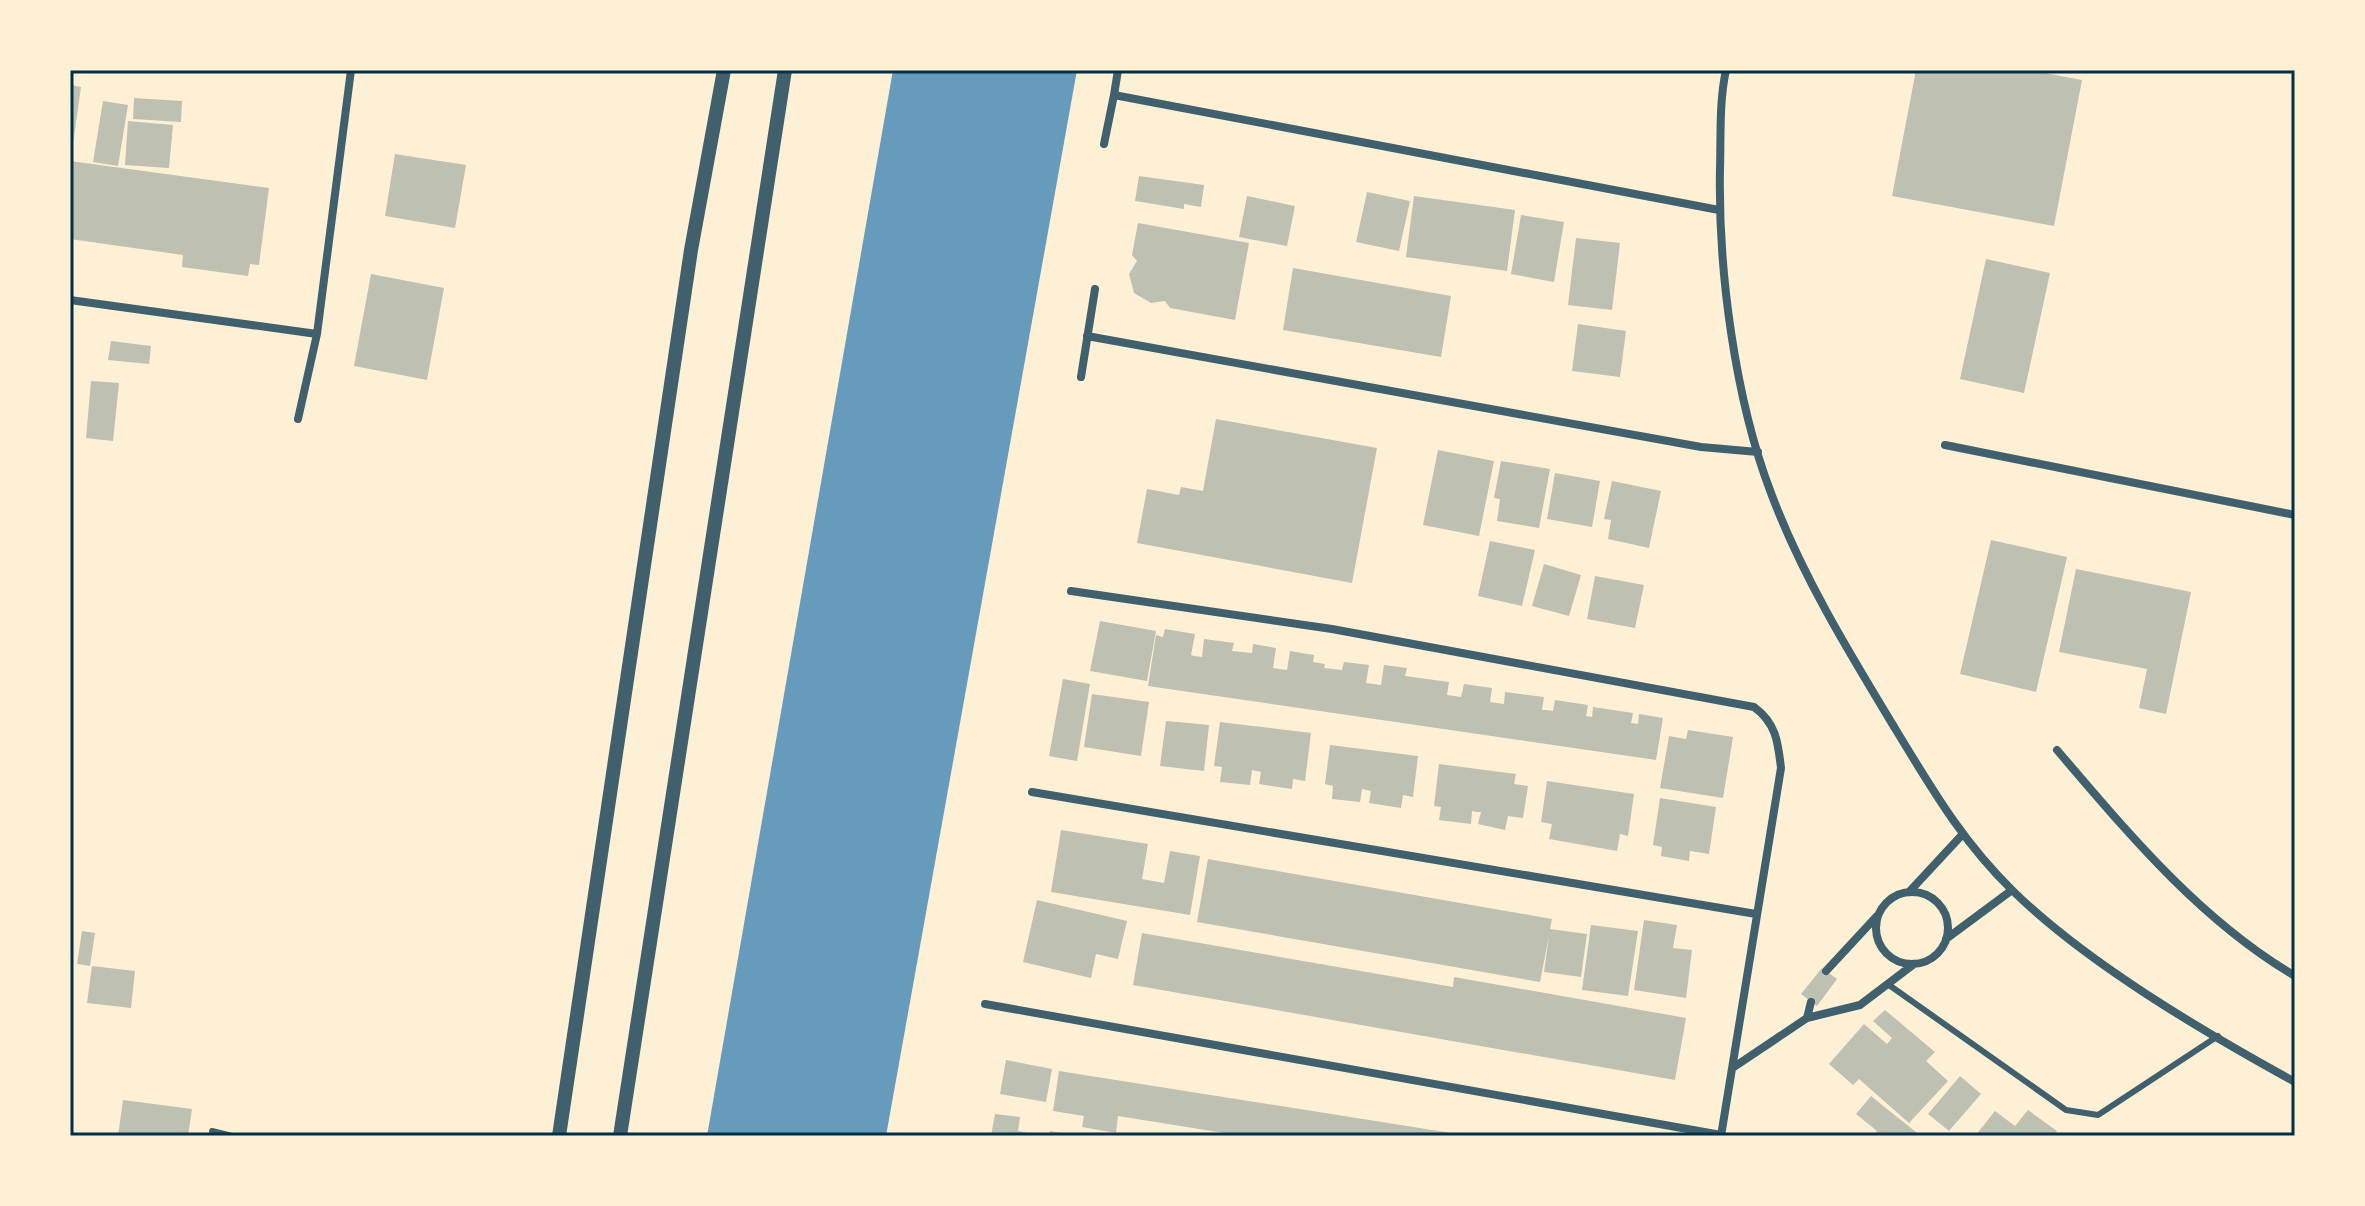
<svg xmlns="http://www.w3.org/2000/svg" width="2365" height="1206" viewBox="0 0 2365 1206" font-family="'Asap Condensed',sans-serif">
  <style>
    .water { fill: #669bbc }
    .building { fill: #bec0b2 }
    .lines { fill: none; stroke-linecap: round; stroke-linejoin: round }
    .service { stroke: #3f606c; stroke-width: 6 }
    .minor { stroke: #3f606c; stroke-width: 8 }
    .tertiary { stroke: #3f606c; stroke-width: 14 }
    .neatline { fill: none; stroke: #003049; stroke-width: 3 }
  </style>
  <rect width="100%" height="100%" fill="#fdf0d5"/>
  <path class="water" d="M893 70H1077L886 1136H707Z"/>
  <path class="building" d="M1916 70H2029L2082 80 2054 226 1892 196Z
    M70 85 81 87 72 151H70Z
    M134 98 182 101 181 122 133 119Z
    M103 101 128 105 118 166 93 162Z
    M128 121 173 125 169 168 125 165Z
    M395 154 466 165 455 228 385 216Z
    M70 161 269 188 259 265 250 264 248 276 182 267 183 255 70 239Z
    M1139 176 1204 185 1201 207 1184 204V209L1135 201Z
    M1367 192 1410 201 1399 251 1356 242Z
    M1247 196 1295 206 1287 246 1239 237Z
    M1414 196 1515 210 1507 271 1406 257Z
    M1521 215 1564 222 1554 282 1511 274Z
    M1138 223 1249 243 1235 320 1170 308 1165 301 1151 303 1134 293 1129 274 1137 261 1132 255Z
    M1576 238 1620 243 1612 310 1568 305Z
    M1986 259 2050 273 2024 393 1960 379Z
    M1293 268 1451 296 1441 357 1283 330Z
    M371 274 444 288 427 380 354 366Z
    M1578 324 1626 331 1620 377 1572 371Z
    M111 341 151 346 149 364 108 360Z
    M91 381 119 383 113 441 86 438Z
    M1216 419 1377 448 1352 583 1137 543 1147 489 1179 495 1181 487 1203 491Z
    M1438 450 1494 461 1479 536 1423 525Z
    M1501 461 1550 469 1539 528 1497 521 1500 499 1494 498Z
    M1555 473 1600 481 1592 527 1547 519Z
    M1612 481 1661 491 1649 548 1608 539 1611 520 1604 519Z
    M1991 540 2067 557 2036 692 1960 674Z
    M1490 541 1535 550 1522 606 1478 596Z
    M1544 564 1581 575 1569 616 1532 606Z
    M2076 569 2191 592 2166 714 2139 708 2147 669 2059 652Z
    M1595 576 1644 585 1635 628 1587 619Z
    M1100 621 1156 631 1147 681 1090 671Z
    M1165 629 1195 634 1191 655 1194 656 1202 657 1204 639 1234 643 1232 651 1252 653 1253 644 1276 648 1273 668 1287 670 1290 651 1314 655 1313 662 1325 664 1324 668 1342 670 1344 662 1369 665 1366 683 1381 685 1384 665 1407 668 1405 676 1449 682 1447 695 1461 697 1464 684 1492 688 1490 702 1504 704 1505 692 1544 697 1542 710H1546L1553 711 1555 700 1588 705 1586 716 1592 717 1593 707 1633 713 1631 723 1638 724 1639 714 1663 718 1656 760 1148 686 1156 635 1163 637Z
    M1063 679 1090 684 1077 761 1049 756Z
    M1092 694 1149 702 1141 756 1084 747Z
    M1166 721 1209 725 1204 771 1160 766Z
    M1220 722 1311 733 1305 781 1293 779 1292 789 1259 784 1261 772 1252 770 1250 785 1220 782 1222 767 1214 766Z
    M1688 730 1733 737 1723 798 1660 788 1669 736 1686 739Z
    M1330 745 1418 756 1413 797 1403 795 1401 808 1369 803 1371 791 1362 789 1360 802 1332 799 1333 786 1325 784Z
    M1439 764 1516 774 1514 784 1528 786 1523 818 1508 816 1505 830 1478 824 1481 812H1477L1472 811 1471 824 1439 820 1441 807 1434 806Z
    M1547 781 1634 794 1628 836 1620 834 1617 851 1549 839 1552 824 1541 822Z
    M1660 798 1716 807 1709 854 1690 851 1689 861 1661 856 1662 847 1653 845Z
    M1061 830 1148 844 1142 879 1164 883 1170 851 1200 856 1190 915 1051 892Z
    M1208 859 1552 919 1550 929 1587 934 1581 977 1544 972 1549 936 1540 982 1197 922Z
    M1037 900 1127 921 1118 959 1096 954 1091 978 1023 962Z
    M1644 920 1677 925 1673 948 1692 950 1686 998 1634 990Z
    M1591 925 1638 931 1628 996 1582 990Z
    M82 931 95 933 90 966 77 964Z
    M1142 933 1453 987 1454 977 1686 1018 1675 1080 1133 985Z
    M92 966 135 971 131 1008 87 1003Z
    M1822 968 1837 979 1817 1006 1801 994Z
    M1885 1010 1935 1052 1926 1061 1948 1081 1909 1123 1859 1079 1853 1085 1829 1064 1864 1024 1887 1044 1892 1038 1873 1021Z
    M1006 1060 1052 1069 1046 1102 1000 1094Z
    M1059 1071 1451 1133 1461 1136H1243L1118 1116 1116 1133 1082 1127 1084 1116 1053 1111Z
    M1960 1076 1981 1094 1949 1131 1928 1114Z
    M1871 1096 1892 1113 1921 1136H1873L1877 1131 1856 1114Z
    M123 1100 192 1109 188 1136H118Z
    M2028 1110 2057 1131 2053 1136H1975L1995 1111 2015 1126Z
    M995 1114 1020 1117 1018 1131 1043 1136H991Z
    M1050 1131 1068 1134V1136H1049Z"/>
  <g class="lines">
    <path class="service" d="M1889 985 2066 1110 2098 1115 2218 1036
      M212 1131 232 1136"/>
    <path class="minor" d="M1118 70 1114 95 1719 210
      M1726 70C1719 102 1721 136 1720 169 1718 270 1735 399 1771 493 1802 576 1850 654 1896 730 1932 789 1962 841 2012 890 2086 963 2204 1032 2295 1082
      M1104 144 1114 95
      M70 300 317 334
      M1087 336 1701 447 1758 452
      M1081 377 1095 289
      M298 419 317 334 351 70
      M1945 445 2295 515
      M1071 591 1332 629 1754 707C1776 723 1778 742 1781 768L1721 1136
      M2057 750C2128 833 2200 920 2295 976
      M1032 792 1756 914
      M1876 928a36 36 0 1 1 72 0a36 36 0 1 1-72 0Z
      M1909 892 1961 836
      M1946 939 2012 890
      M1826 971 1877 916
      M985 1004 1721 1135
      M1807 1018 1811 1002
      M1734 1067 1807 1018 1860 1005 1914 964"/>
    <path class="tertiary" d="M559 1136 691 250 724 70
      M620 1136 785 70"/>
  </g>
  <rect width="2365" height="1206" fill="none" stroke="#fdf0d5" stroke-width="144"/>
  <rect x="72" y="72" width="2221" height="1062" class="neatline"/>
</svg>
